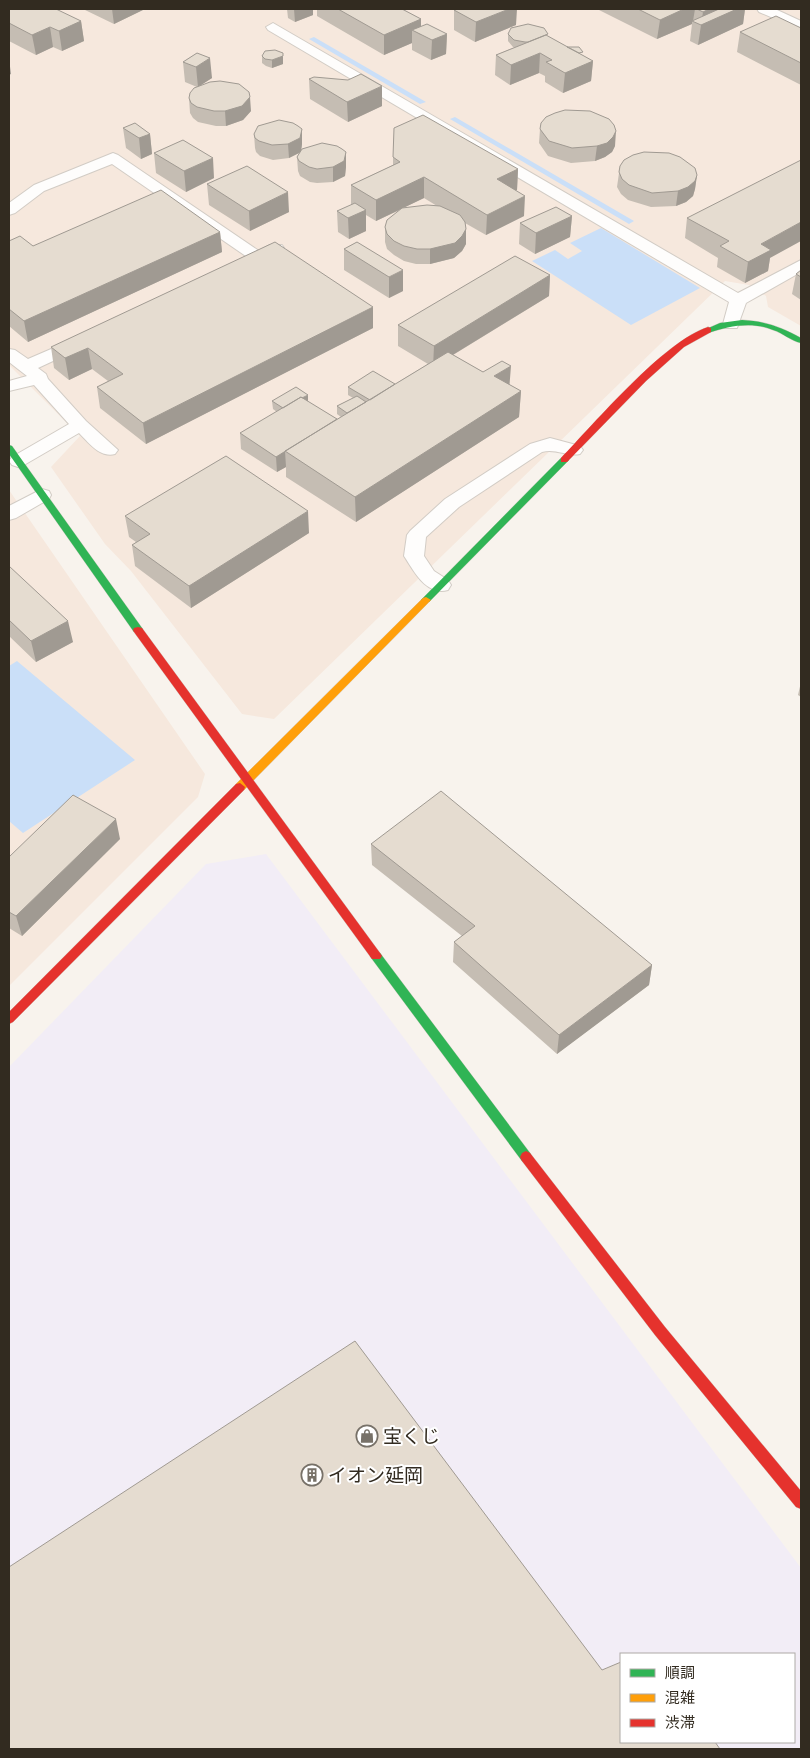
<svg xmlns="http://www.w3.org/2000/svg" width="810" height="1758" viewBox="0 0 810 1758" font-family="Raleway,'Noto Sans JP',sans-serif">
  <style>
    .commercial { fill: #f2edf6; fill-rule: evenodd }
    .industrial { fill: #f6e8dd }
    .water { fill: #cadff8 }
    .lines { fill: none; stroke-linecap: round; stroke-linejoin: round }
    .lane-casing { stroke: #d2ccc5; stroke-width: 2 }
    .fast-casing { stroke: #d2ccc5; stroke-width: 1 }
    .slow-casing { stroke: #d2ccc5; stroke-width: 1 }
    .jam-casing { stroke: #d2ccc5; stroke-width: 1 }
    .lane { fill: #fefdfc; fill-rule: evenodd }
    .fast { fill: #30b455; fill-rule: evenodd }
    .slow { fill: #ff9f0a; fill-rule: evenodd }
    .jam { fill: #e5322d; fill-rule: evenodd }
    .wall { fill: #c5bdb3; fill-rule: evenodd }
    .shaded-wall { fill: #a09a92 }
    .building { fill: #e5dcd0; stroke: #a09a92 }
    .labels { text-anchor: middle; stroke-width: 4; stroke-linejoin: round; paint-order: stroke }
    .near-poi-label { font-size: 19px; fill: #322b20; stroke: #fff; text-anchor: start }
  </style>
  <rect width="100%" height="100%" fill="#f8f3ed"/>
  <path class="commercial" d="M266 854 801 1568V1749H9V1067L206 864ZM621 1654H794V1742H621Z"/>
  <path class="industrial" d="M9 9H801V326L768 307 766 296 749 285 725 281 274 719 242 714 131 571 105 544 51 467 80 436 9 365Z
    M9 490 205 774 198 797 9 986Z"/>
  <path class="water" d="M314 37 426 102 420 104 309 39Z
    M455 117 634 221 629 224 450 119Z
    M601 228 700 288 631 325 532 261 555 250 568 259 582 251 570 243Z
    M17 661 135 760 23 833 9 821V666Z"/>
  <g class="lines">
    <g class="lane-casing">
      <path id="lane" d="M757 9H775L801 21V30L759 12Z
        M273 23 738 293 801 260V272L746 303 737 328H725L723 324 729 302 268 30 266 27Z
        M113 153 118 155 259 251 270 245H282L284 248 265 261H253L112 164 44 191 15 213 9 215V203L34 185Z
        M79 337 85 338 88 342 85 346 38 368 46 374 48 379 86 421 118 450 115 454C100 458 89 443 79 433L24 465 18 467 12 465 9 461 12 457 69 424 34 385 9 391V381L27 376 9 362V349L15 350 28 359Z
        M550 438 580 446 583 450 580 454C567 457 556 448 542 452L459 507 426 537 424 556 434 571 448 580 451 585 448 590C426 596 414 571 404 556L407 535 410 531 445 499 530 444Z
        M42 489 49 491 51 495 49 499 16 518 9 520V506Z"/>
    </g>
    <g class="fast-casing">
      <path id="fast" d="M742 320C765 321 781 327 801 338V343C791 341 783 333 773 330 751 321 729 326 708 333L704 330 720 323Z
        M9 445 12 446 142 628 143 630 142 632H134L9 454Z
        M564 457 569 460 567 462 429 602H423L421 600 423 598 561 458Z
        M376 951 380 953 530 1153 532 1157 530 1161 526 1163 522 1161 372 959 370 956 372 953Z"/>
    </g>
    <g class="slow-casing">
      <path id="slow" d="M426 597 431 600 429 602 244 790H236L235 787 236 784 423 598Z"/>
    </g>
    <g class="jam-casing">
      <path id="jam" d="M708 327 711 328V332L684 347 646 381 567 462H561V458C595 423 664 341 708 327Z
        M138 627 142 628 380 953 382 956 380 959H372L134 632 133 630 134 628Z
        M240 783 245 787 244 790 13 1022 9 1024V1012L236 784Z
        M526 1151 530 1153 665 1327 801 1491V1509L796 1507 655 1335 522 1161 520 1157 522 1153Z"/>
    </g>
    <use href="#lane" class="lane"/>
    <use href="#fast" class="fast"/>
    <use href="#slow" class="slow"/>
    <use href="#jam" class="jam"/>
  </g>
  <path class="wall" d="M9 9 81 21 84 41 62 51 53 47 36 55 9 41Z
    M83 9H145L114 24Z
    M287 9H313V15L295 22 288 18Z
    M317 9H402L421 19V26L447 34 446 54 431 60 412 50V43L384 55 317 16Z
    M597 9H745L743 24 698 45 690 41 692 24 657 39Z
    M454 10 516 25 475 42 454 30Z
    M801 28V85L737 52 740 32Z
    M508 34 547 36 593 61 591 81 563 93 545 82V76L539 73 510 85 495 75 496 55 515 47H513L508 41Z
    M197 53 212 78 201 85 251 111 243 120 226 126H216L198 122 193 118 190 113 189 98 197 87 185 82 183 62Z
    M262 56 283 64 272 68 266 66 262 63Z
    M309 79 382 106 348 122 310 99Z
    M123 128 150 134 152 154 141 159 126 148Z
    M302 129V144L301 150 346 167 345 176 333 182 317 183 310 182 300 176 298 171 297 157 299 153 289 158 273 160 260 156 256 152 255 148 254 134Z
    M540 129 615 146 612 152 605 157 595 161 571 163 548 156 539 143Z
    M154 153 214 178 186 192 156 173Z
    M393 157 518 169 517 190H516L524 216 486 235 465 223 466 229V244L462 251 454 258 430 264H416L404 261 394 255 387 249 385 242V227L402 209 376 221 366 215V231L349 239 338 232 337 211 351 205V185L393 165ZM424 198 437 206 403 208Z
    M620 166 697 175 695 189 693 196 686 202 676 206 651 207 628 200 621 194 617 187Z
    M207 184 289 212 250 231 209 205Z
    M572 216 570 237 535 254 519 244 520 223Z
    M687 218 770 258 768 271 745 283 717 267 718 258 685 238Z
    M220 232 222 252 28 342 9 326V241L33 246Z
    M357 242 403 291 389 298 344 270V249Z
    M801 270V300L792 294 796 274Z
    M550 275 549 296 453 355 483 372 510 385 521 391 519 417 356 522 286 477V467L277 472 241 449 240 433 277 412 273 409 272 401 308 402 337 419 341 417 337 414V406L353 398 348 395V387L395 384 428 364 398 346V325Z
    M373 307V328L146 444 100 408 97 387 108 381 92 369 69 380 54 368 51 347Z
    M125 516 309 533 191 608 135 566 132 545 136 542 129 537Z
    M9 566 73 642 36 662 9 636Z
    M801 682V697L798 695Z
    M120 839 22 936 9 928V857Z
    M371 844 652 965 649 985 557 1054 453 962 454 942 462 936 372 865Z"/>
  <path class="shaded-wall" d="M112 9H145L114 24Z
    M294 9H313V15L295 22Z
    M509 9H517L516 25 475 42 476 22Z
    M684 9H695L693 21H692V24L657 39 660 20Z
    M697 9H745L743 24 698 45 703 12Z
    M421 19V35L412 30V43L384 55V35Z
    M81 21 84 41 62 51 59 31Z
    M50 27 53 47 36 55 32 35Z
    M447 34 446 54 431 60 432 40Z
    M540 53 539 73 510 85 511 65Z
    M283 56V64L272 68V60Z
    M210 58 212 78 198 87 196 67Z
    M9 59 11 74 9 75Z
    M593 61 591 81 563 93 565 73Z
    M382 86V106L348 122 347 102Z
    M250 97 251 111 243 120 226 126 225 111Z
    M302 129V144L301 152 289 158 288 144Z
    M616 131 615 146 612 152 605 157 595 161 597 146Z
    M150 134 152 154 141 159 139 138Z
    M346 152V167L345 176 333 182V167Z
    M213 158 214 178 186 192 184 171Z
    M518 169 517 190 496 200 497 179Z
    M697 175 695 189 693 196 686 202 676 206 678 191Z
    M424 177V198L376 221V200Z
    M288 192 289 212 250 231 249 211Z
    M525 196 524 216 486 235 487 215Z
    M366 210V231L349 239 348 218Z
    M572 216 570 237 535 254 536 233Z
    M801 222V241L770 258 768 271 745 283 748 262 761 244Z
    M466 229V244L462 251 454 258 430 264V249Z
    M220 232 222 252 28 342 24 321Z
    M403 270V291L389 298V277Z
    M550 275 549 296 433 367 434 346Z
    M373 307V328L146 444 143 423Z
    M88 348 92 369 69 380 65 358Z
    M511 366 509 391 494 376Z
    M521 391 519 417 356 522 355 497Z
    M308 395V403L283 408Z
    M285 451 286 467 277 472 276 457Z
    M308 511 309 533 191 608 189 586Z
    M68 621 73 642 36 662 31 641Z
    M116 819 120 839 22 936 16 916Z
    M652 965 649 985 557 1054 559 1035Z"/>
  <path class="building" d="M9 9H56L81 21 59 31 50 27 32 35 9 23Z
    M338 9H402L421 19 384 35Z
    M459 9H509L476 22 454 10Z
    M638 9H684L660 20Z
    M697 9H709L703 12Z
    M719 9H737L701 25 692 21Z
    M776 16 801 28V63L740 32Z
    M427 24 447 34 432 40 412 30Z
    M528 24 544 28 548 34 528 42H525L514 40 508 34 511 28Z
    M546 35 593 61 565 73 546 62 552 60 540 53 511 65 496 55Z
    M567 47H579L583 52 579 53Z
    M275 50 283 53V56L272 60 265 59 262 56 265 51Z
    M197 53 210 58 196 67 183 62Z
    M361 74 382 86 347 102 309 79 314 77 348 80Z
    M220 81 239 84 249 92 250 97 242 106 225 111H214L197 107 191 103 189 98 190 93 194 88 210 82Z
    M565 110 590 111 609 119 614 125 616 131 613 137 607 143 597 146 572 148 549 141 540 129 541 123 546 117 555 113Z
    M423 115 518 169 497 179 525 196 487 215 424 177 376 200 351 185 400 162 393 157 394 128Z
    M279 120 293 123 298 126 302 129 300 138 288 144 272 145 259 141 255 138 254 134 258 126Z
    M135 123 150 134 139 138 123 128Z
    M183 140 213 158 184 171 154 153Z
    M322 143 337 146 342 149 346 152 344 161 333 167 317 169 309 167 299 161 297 157 302 149Z
    M644 152 669 153 680 157 695 168 697 175 695 181 688 187 678 191 652 193 629 185 622 179 619 172 620 166 624 160 633 155Z
    M801 160V222L761 244 771 250 748 262 720 246 729 241 687 218Z
    M247 166 288 192 249 211 207 184Z
    M161 190 220 232 24 321 9 309V241L20 236 33 246Z
    M355 203 366 210 348 218 337 211Z
    M427 205 440 206 460 215 465 222 466 229 462 236 455 243 430 249H417L404 246 394 241 387 234 385 227 387 220 402 208Z
    M556 207 572 216 536 233 520 223Z
    M275 242 373 307 143 423 97 387 123 374 88 348 65 358 51 347Z
    M357 242 403 270 389 277 344 249Z
    M515 256 550 275 434 346 398 325Z
    M801 270V277L796 274Z
    M448 352 483 372 502 361 511 366 494 376 521 391 355 497 285 451Z
    M373 371 395 384 370 400 348 387Z
    M296 387 308 395 302 398 301 397 283 408 272 401Z
    M357 396 366 402 347 413 337 406Z
    M301 397 337 419 276 457 240 433Z
    M226 456 308 511 189 586 132 545 150 534 125 516Z
    M9 566 68 621 31 641 9 620Z
    M441 791 652 965 559 1035 454 942 475 926 371 844Z
    M73 795 116 819 16 916 9 912V857Z
    M355 1341 602 1670 621 1662V1742H715L720 1749H9V1567Z"/>
  <defs>
    <g id="shop-ring" transform="scale(1.125)"><circle r="9.5" fill="#fff" stroke="#777168" stroke-width="1.5"/><path d="M-5-2.5h2.3a2.7 3.5 0 0 1 5.4 0H5L5.5 6h-11ZM-1.5-2.5h3a1.5 2.3 0 0 0-3 0Z" fill="#777168"/></g>
    <g id="building-ring" transform="scale(1.125)"><circle r="9.5" fill="#fff" stroke="#777168" stroke-width="1.5"/><path d="M-4-6H4V6H1V3H-1V6H-4ZM-2.5-4.3h1.7v1.8h-1.7ZM.8-4.3h1.7v1.8H.8ZM-2.5-1h1.7V.8h-1.7ZM.8-1h1.7V.8H.8Z" fill="#777168"/></g>
  </defs>
  <g fill-rule="evenodd">
    <use href="#shop-ring" x="367" y="1436"/>
    <use href="#building-ring" x="312" y="1475"/>
  </g>
  <g class="labels">
    <g class="near-poi-label">
      <text x="383" y="1443">宝くじ</text>
      <text x="328" y="1482">イオン延岡</text>
    </g>
  </g>
  <rect width="810" height="1758" fill="none" stroke="#322b20" stroke-width="20"/>
  <rect x="620" y="1653" width="175" height="90" fill="#ffffff" stroke="#adaaa6"/>
  <rect x="630" y="1669" width="25" height="8" fill="#30b455" stroke="#adaaa6"/>
  <text x="665" y="1678" font-size="15" fill="#322b20">順調</text>
  <rect x="630" y="1694" width="25" height="8" fill="#ff9f0a" stroke="#adaaa6"/>
  <text x="665" y="1703" font-size="15" fill="#322b20">混雑</text>
  <rect x="630" y="1719" width="25" height="8" fill="#e5322d" stroke="#adaaa6"/>
  <text x="665" y="1728" font-size="15" fill="#322b20">渋滞</text>
</svg>
